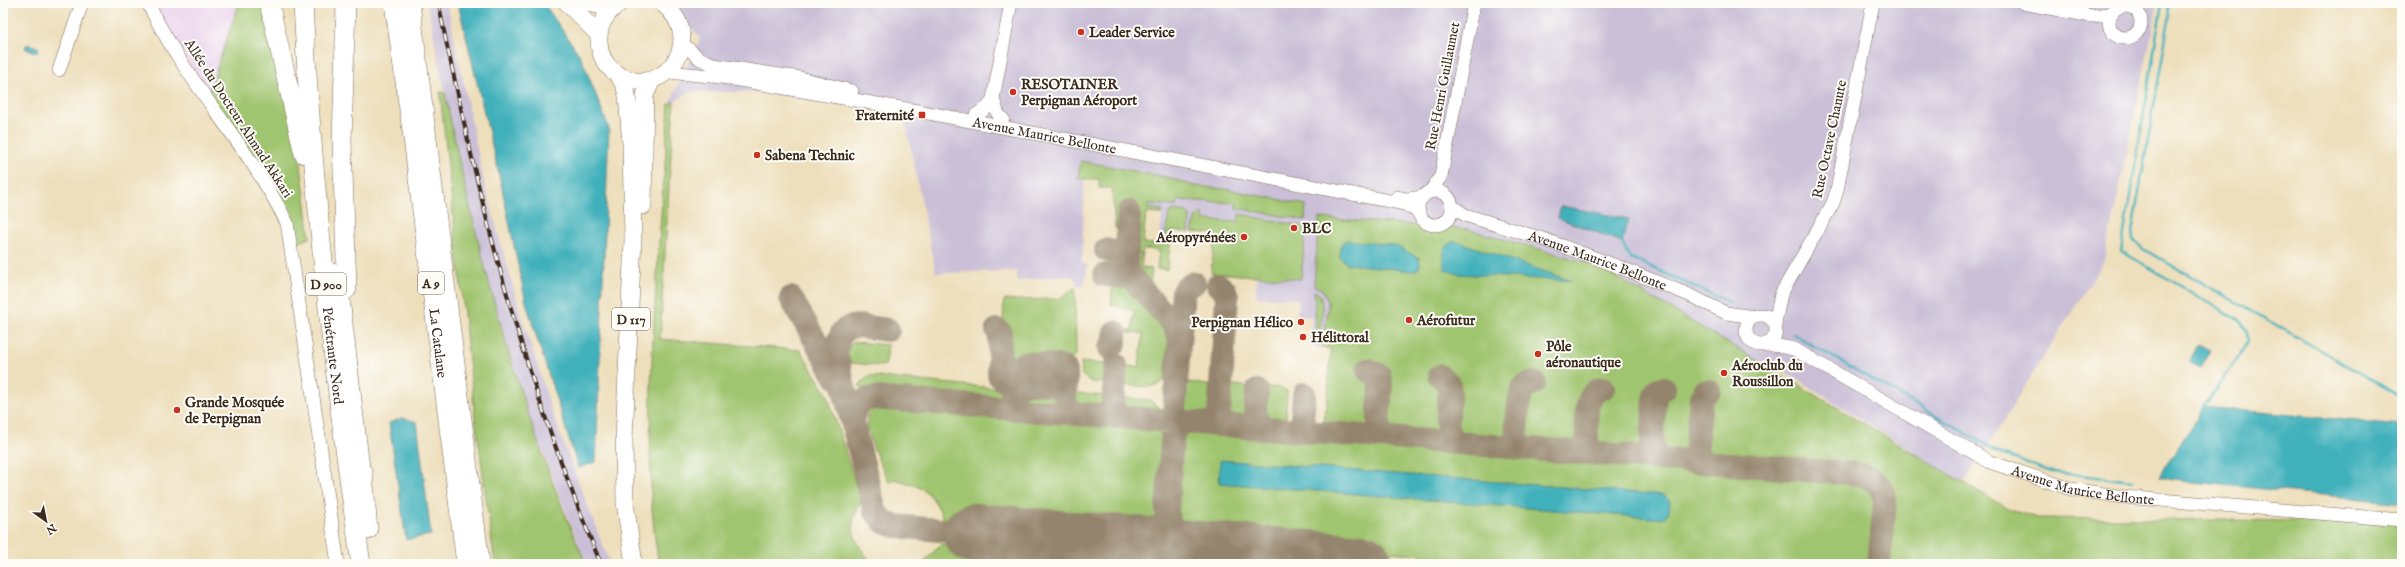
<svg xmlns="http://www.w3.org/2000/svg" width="2405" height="567" viewBox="0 0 2405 567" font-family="'IM FELL English',serif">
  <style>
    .built { fill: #ead1ed }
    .industrial { fill: #cabfd7 }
    .green { fill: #a0c56f; stroke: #6e7846 }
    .water { fill: #40b0bb; stroke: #3e6d6c }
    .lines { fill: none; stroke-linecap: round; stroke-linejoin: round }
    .stream { stroke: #40b0bb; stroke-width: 2.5 }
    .taxiway { stroke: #94846d; stroke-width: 24 }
    .runway { stroke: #94846d; stroke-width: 60 }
    .minor-casing { stroke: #7a6955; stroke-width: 14 }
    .major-casing { stroke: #7a6955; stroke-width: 18 }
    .highway-casing { stroke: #7a6955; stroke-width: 20 }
    .minor { stroke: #fff; stroke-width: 13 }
    .major { stroke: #fff; stroke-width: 17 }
    .highway { stroke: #fff; stroke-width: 19 }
    .rail-casing { stroke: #3b2a1e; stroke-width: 4 }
    .rail { stroke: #fdfcf7; stroke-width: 2.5; stroke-dasharray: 8; stroke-linecap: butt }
    .poi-dot { fill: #c8321e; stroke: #fdfcf7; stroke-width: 1.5 }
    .labels { text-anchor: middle; stroke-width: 4; stroke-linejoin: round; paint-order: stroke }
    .shield { fill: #fdfcf7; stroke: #75695f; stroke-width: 1 }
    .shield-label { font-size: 13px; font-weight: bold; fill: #3b2a1e }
    .poi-label { font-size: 14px; font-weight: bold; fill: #3b2a1e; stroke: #fdfcf7; text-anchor: start }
    .street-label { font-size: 14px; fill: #3b2a1e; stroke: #fdfcf7 }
  </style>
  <rect width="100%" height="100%" fill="#fdfcf7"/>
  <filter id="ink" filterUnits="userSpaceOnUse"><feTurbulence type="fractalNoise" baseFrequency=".025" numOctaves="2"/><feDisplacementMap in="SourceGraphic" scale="8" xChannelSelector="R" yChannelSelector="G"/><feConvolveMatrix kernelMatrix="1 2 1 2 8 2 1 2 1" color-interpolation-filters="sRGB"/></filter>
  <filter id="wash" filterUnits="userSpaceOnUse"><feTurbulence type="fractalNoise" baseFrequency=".012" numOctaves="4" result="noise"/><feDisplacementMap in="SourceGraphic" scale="16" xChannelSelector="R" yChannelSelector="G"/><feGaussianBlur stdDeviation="0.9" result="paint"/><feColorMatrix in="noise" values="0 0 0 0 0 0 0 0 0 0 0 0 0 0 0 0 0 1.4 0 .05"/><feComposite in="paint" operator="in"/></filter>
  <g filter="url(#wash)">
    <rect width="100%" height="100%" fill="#eedfbc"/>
    <path class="built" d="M152 3H239L208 94Z"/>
    <path class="industrial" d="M427 3H447L484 182 515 294 552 412 610 564H586L530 419 495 305 464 189Z
      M674 3H2158L2104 261 1964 483 1772 364 1625 322 1377 353 1310 347 1312 317 1297 315 1299 299 1256 297 1257 277 1211 273 1215 234 1172 231 1167 270 1157 269 1162 215 1146 213 1085 166 1082 263 1087 264 1085 286H1076L1077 281 1073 277 1058 276 1016 281V271L936 273 904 115 761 92H690L669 104 700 39Z"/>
    <path class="green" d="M239 3H264L300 157 310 238 295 244 208 94Z
      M440 92 445 93C477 253 520 414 586 564H495L475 416Z
      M674 101 660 339 800 350 827 394 861 501C859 507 855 513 854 518 849 535 863 556 876 564H659C648 505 650 446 651 386 654 292 663 198 669 104Z
      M1081 161 1170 178 1194 186 1226 189 1306 205 1305 220 1236 208 1237 203 1178 200 1177 206 1148 204 1147 208 1162 210V214L1146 213 1143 243 1164 245 1169 213 1174 210 1187 212 1190 217 1189 232 1172 231 1167 270 1157 269 1159 250 1143 249 1141 268 1152 269 1150 285 1171 309 1174 317 1132 267 1135 261 1139 260 1141 254H1134V234L1140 235 1141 226 1133 227V212H1127L1126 229 1115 228 1112 188H1099V179H1078Z
      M1203 213V220L1238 222 1239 214 1306 227 1301 279 1211 273 1215 234 1192 232 1196 216Z
      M1319 218 1467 229 1596 265 2010 510 2038 518 2402 522V564H1887C1890 531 1904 482 1863 470L1327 425 1324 423 1325 407 1327 405 1331 349 1322 348 1328 308V301L1322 289 1314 286Z
      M1113 279 1123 280 1173 334 1170 374 1159 385 1147 387 1091 382 1082 375 1081 362 1139 367 1143 333H1128V330L1132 331 1134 311 1111 305Z
      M1075 288 1076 355 1068 362 1007 356 1009 325 1003 321 1004 300 1058 299Z
      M1314 291 1320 295 1323 310 1317 347Z
      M854 342 888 345 886 364 883 366 851 363 847 354 849 347Z
      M1029 370 1057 372 1059 380 1021 377 1022 372Z
      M869 376 1005 389 1006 397 1000 401 866 391 860 387V384Z
      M1189 382 1212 386 1210 416C1190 423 1179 403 1182 386Z
      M1233 385 1245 386 1250 390 1249 415 1242 420 1228 419 1225 415 1226 390Z
      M1269 387 1282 388 1287 391 1286 417 1283 422H1267L1262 415 1263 391Z
      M1026 389 1055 392 1057 394 1058 400 1053 405 1024 403 1021 401 1020 393Z
      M1074 393 1149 400 1160 408 1147 412 1073 406 1071 403V396Z
      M878 405 1152 427 1158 430 1164 439 1161 509 1149 526 1131 532 943 518C931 489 922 487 894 479L890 483C879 463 867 438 867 415Z
      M1197 429 1865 483 1873 489 1879 500 1874 564H1542L1207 538 1187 530 1180 522 1175 508 1179 446 1186 434Z
      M941 544 1204 564H922Z"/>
    <path class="water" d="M458 3H539L547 8 581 57 609 128 596 462 578 468 526 303 500 179Z
      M29 44 39 48 37 53 26 49 25 46Z
      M1561 206 1629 219 1622 242 1558 218Z
      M1346 240 1394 245 1419 258 1420 265 1418 269 1413 271 1348 264 1340 258V247Z
      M1453 241 1462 243 1572 281 1458 274 1446 270C1441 258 1442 249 1453 241Z
      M2199 344 2211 350 2200 368 2189 361Z
      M2204 407 2402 425V503L2173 480 2159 477Z
      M403 418 417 422 431 535 406 540 389 423Z
      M1220 460 1664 495 1670 501 1669 512 1663 519 1219 483Z"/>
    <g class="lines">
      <path class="stream" d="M2162 3 2121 251 2240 321 2247 333 2248 342 2204 407
        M2168 3 2169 19 2132 232 2133 240 2143 249 2402 397
        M1622 242 1629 257 1730 303
        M1793 334 2004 455 2052 472 2133 481"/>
      <path class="taxiway" d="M1129 212 1126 268 1130 276 1174 325 1179 336
        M1106 250 1121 254 1126 264
        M1105 275 1127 277 1134 280
        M1194 283 1186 287 1183 291 1167 510C1170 544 1179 545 1210 552
        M1218 285 1225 290 1227 297 1219 414 1221 420 1227 426
        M791 298 836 377
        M888 330 860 326 850 327 843 331 837 344 836 353 845 393 875 511 884 522 895 526 973 533
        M997 330 1000 333 999 375C1003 382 1011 382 1014 390L1016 386
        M1110 348 1115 343V332
        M1368 370 1379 375C1386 394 1369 426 1388 438
        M1440 376 1449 384C1452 403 1440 430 1456 443
        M1006 381 1058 385 1065 394
        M1257 391C1256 404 1251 421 1265 428
        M1304 394 1302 422 1311 432
        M1001 408 1012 401 1016 369 1024 363 1058 366 1065 369C1071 385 1055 407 1077 414
        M1112 417 1116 365
        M853 421C853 407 860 400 873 398L1858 474C1874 477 1883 486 1885 502L1879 564
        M1527 449C1524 447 1520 445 1518 441 1514 432 1519 395 1524 387L1534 383
        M1596 454 1588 448 1587 441C1587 423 1582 393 1603 388
        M1660 459 1655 454 1652 446 1655 395 1658 389 1664 388
        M1700 462 1696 455 1701 398 1704 392 1709 391"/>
      <path class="runway" d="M973 533 1363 564"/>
    </g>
  </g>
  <g filter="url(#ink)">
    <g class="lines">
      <g class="minor-casing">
        <g id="minor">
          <path d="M148 3C185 82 249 145 287 223L338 564"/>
          <path d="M2023 3 2091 16 2110 14"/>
          <circle cx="2125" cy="22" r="16"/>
          <path d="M682 43 699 58 714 65 800 78 852 91"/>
          <path d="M59 70 82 3"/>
          <path id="s1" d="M667 72 722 77 918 111 1405 204 1419 212"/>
          <path d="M993 99 998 114 1003 119"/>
          <path d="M976 115 988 107 993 99 1011 3"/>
          <circle cx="1435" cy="208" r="17"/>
          <path d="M1430 192 1441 176 1474 3"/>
          <path d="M1397 197 1407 199 1423 197"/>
          <path id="s2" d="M1452 206 1465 215 1546 240 1614 265 1687 294 1726 313 1754 317"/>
          <circle cx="1761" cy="330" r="15"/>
          <path d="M1775 323 1781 294 1833 203 1837 190 1873 3"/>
          <path id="s3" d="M1768 344 1794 349 1990 462 2071 489 2124 497 2402 520"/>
        </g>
      </g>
      <g class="major-casing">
        <path id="major" d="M567 3 599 35
          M590 3 605 7 614 6
          M620 3C607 11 598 25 599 41 599 52 604 63 612 70 657 108 712 41 662 3
          M618 75 624 84 627 95 631 144 633 239 624 439 625 503 634 564
          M643 206 645 95 652 80"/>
      </g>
      <g class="highway-casing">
        <g id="highway">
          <path d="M269 3 304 154"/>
          <path id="s4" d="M303 3C312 191 334 378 361 564"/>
          <path d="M346 3 342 142 347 289"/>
          <path id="s5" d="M394 3 413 138 466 564"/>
          <path d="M410 3 480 564"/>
          <path d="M337 273 362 485"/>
          <path d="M363 473 368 530"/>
        </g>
      </g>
      <use href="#minor" class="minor"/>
      <use href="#major" class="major"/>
      <use href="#highway" class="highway"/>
      <g class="rail-casing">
        <path id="rail" d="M439 3C444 37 453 70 460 104 493 260 539 417 601 564"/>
      </g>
      <use href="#rail" class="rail"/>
    </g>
  </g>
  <g class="poi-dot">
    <circle cx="1081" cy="32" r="4"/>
    <circle cx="1013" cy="92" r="4"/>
    <rect x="918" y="111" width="8" height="8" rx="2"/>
    <circle cx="757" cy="155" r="4"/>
    <circle cx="1294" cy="228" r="4"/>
    <circle cx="1244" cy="237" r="4"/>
    <circle cx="1409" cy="320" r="4"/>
    <circle cx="1301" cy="322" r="4"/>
    <circle cx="1303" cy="337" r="4"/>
    <circle cx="1538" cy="354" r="4"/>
    <circle cx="1724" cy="373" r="4"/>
    <circle cx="177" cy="410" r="4"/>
  </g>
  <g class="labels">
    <g class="shield">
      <rect x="418" y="272" width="26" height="22" rx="3"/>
      <rect x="306" y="273" width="40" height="22" rx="3"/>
      <rect x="612" y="308" width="38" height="22" rx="3"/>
    </g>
    <g class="shield-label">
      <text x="431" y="288">A 9</text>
      <text x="326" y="289">D 900</text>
      <text x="631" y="324">D 117</text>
    </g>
    <g class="poi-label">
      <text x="1089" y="37">Leader Service</text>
      <text x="1021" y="89">RESOTAINER<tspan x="1021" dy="16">Perpignan Aéroport</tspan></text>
      <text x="914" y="120" text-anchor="end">Fraternité</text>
      <text x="765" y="160">Sabena Technic</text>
      <text x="1302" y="233">BLC</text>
      <text x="1236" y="242" text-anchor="end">Aéropyrénées</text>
      <text x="1417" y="325">Aérofutur</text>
      <text x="1293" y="327" text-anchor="end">Perpignan Hélico</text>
      <text x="1311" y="342">Hélittoral</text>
      <text x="1546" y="351">Pôle<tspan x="1546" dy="16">aéronautique</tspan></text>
      <text x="1732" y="370">Aéroclub du<tspan x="1732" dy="16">Roussillon</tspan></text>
      <text x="185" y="407">Grande Mosquée<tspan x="185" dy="16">de Perpignan</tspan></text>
    </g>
    <g class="street-label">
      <text transform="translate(1442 86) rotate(-79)" y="5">Rue Henri Guillaumet</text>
      <text transform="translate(239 118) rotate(57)" y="5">Allée du Docteur Ahmad Akkari</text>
      <text dy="5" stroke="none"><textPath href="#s1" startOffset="383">Avenue Maurice Bellonte</textPath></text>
      <text transform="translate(1829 139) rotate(-78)" y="5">Rue Octave Chanute</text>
      <text dy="5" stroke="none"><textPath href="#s2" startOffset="156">Avenue Maurice Bellonte</textPath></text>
      <text dy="5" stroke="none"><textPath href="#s5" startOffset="343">La Catalane</textPath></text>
      <text dy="5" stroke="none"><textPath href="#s4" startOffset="354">Pénétrante Nord</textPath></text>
      <text dy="5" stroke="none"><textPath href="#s3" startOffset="349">Avenue Maurice Bellonte</textPath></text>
    </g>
  </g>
  <rect width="2405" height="567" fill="none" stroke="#fdfcf7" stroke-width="16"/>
  <g transform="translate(46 521) rotate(147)" stroke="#fdfcf7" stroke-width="3" paint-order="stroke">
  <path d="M0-3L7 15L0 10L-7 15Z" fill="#3b2a1e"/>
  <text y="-6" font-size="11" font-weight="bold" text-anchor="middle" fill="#3b2a1e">N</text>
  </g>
</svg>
